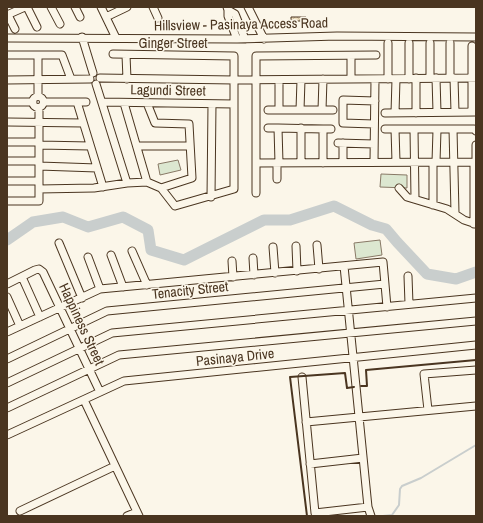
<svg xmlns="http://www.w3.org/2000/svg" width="483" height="523" viewBox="0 0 483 523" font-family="'Archivo Narrow',sans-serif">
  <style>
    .green { fill: #dce7d0; stroke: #887966 }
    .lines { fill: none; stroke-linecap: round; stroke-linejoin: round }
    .stream { stroke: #c9cecd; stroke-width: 2 }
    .river { stroke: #c9cecd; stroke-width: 11 }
    .building { fill: url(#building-cross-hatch); stroke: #4a3520 }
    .minor-casing { stroke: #4a3520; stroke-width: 9 }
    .minor { stroke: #fbf6e9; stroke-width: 7 }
    .wall { stroke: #4a3520; stroke-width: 2 }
    .labels { text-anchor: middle; stroke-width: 3; stroke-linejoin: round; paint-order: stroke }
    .street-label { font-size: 14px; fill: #4a3520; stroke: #fbf6e9 }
  </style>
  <defs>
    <pattern id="building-cross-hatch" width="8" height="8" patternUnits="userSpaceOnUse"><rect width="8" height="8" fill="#ecdcbc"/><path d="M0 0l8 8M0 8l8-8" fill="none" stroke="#ccbda1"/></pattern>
  </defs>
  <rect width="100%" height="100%" fill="#fbf6e9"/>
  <path class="green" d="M178 160 181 170 160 175 158 164Z
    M381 174 407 175V188L380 187Z
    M380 240 382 255 356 259 354 243Z"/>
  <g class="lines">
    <path class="stream" d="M383 516 392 515 399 505 400 489 402 486 421 478 476 445"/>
    <path class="river" d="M7 240 33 222 63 217 88 227 123 217 148 230 151 250 184 260 264 220H290L334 206 372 225 386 229 397 242 427 274 456 279 476 272"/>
  </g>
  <path class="building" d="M291 17H306V21H291Z"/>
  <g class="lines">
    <g class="minor-casing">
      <path id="minor" d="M27 7 37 27
        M51 7 60 24
        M75 7 80 17
        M101 7 116 38
        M153 7 158 18
        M227 7 228 10 235 14 245 39
        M248 7 264 39
        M228 10V16L237 39
        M7 15 25 7
        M8 15 15 29
        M106 17 127 7
        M82 37 93 73
        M7 38 237 39 337 36 476 37
        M409 43V79
        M430 43V78
        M450 43V78
        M472 46V112
        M7 55H62L71 79
        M38 55V96
        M126 55 127 79
        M351 56V79
        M100 78 234 80 476 78
        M416 78V113
        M436 78 437 112
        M454 78 455 112
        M388 79V43
        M7 80 90 79
        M279 80V110H300L301 80
        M96 84 127 183
        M32.5 102a5.5 5.5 0 1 1 11 0a5.5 5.5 0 1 1-11 0Z
        M7 102H33
        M44 102H86
        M77 102 103 187
        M102 102 234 104
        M124 103 147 182
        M147 103 155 123 189 124 192 178 161 188
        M268 110H279
        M300 110H322L323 79
        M322 110H333
        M385 113 476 112
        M395 113 396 79
        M8 122 83 123
        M374 124 343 123V100L375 101
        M268 128H278
        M301 128V163
        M323 129H331
        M385 129H474L476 131
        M395 129 396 162
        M414 129 415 199
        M453 129 455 213
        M8 142H39
        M338 143 374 144
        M39 145 90 146
        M137 146H190
        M7 161H39
        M343 162V143
        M374 162 375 79
        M433 162V205
        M436 162 437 130
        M476 162V145
        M256 163 476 162
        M277 163V179
        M279 163 278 128 323 129V163
        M39 166 97 168
        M8 181H39
        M399 188 407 197 447 209 464 220 476 224
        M39 189 94 188 127 183 147 182 161 188 175 206 234 189V56L113 54
        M256 193V56L376 55
        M211 197 212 104
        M8 201H39V108
        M474 224V162
        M59 243 82 298
        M317 245 319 269
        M296 246 297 271
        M273 247 275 273
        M132 251 147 285
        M111 255 123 287
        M88 257 100 289
        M253 258 254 275
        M232 261 233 277
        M344 266 368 507 371 516
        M408 276 409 304
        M22 277 40 317
        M7 284 35 270 39 269 43 272 100 392
        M7 297 20 326
        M7 332 100 289 383 262 387 307
        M7 359 107 311 385 284
        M302 377 315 513 368 507
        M7 383 112 333 476 298
        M84 400 139 516
        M7 408 119 355 476 321
        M428 410 424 374 476 370
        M306 422 476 406
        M7 435 124 381 476 345
        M310 464 363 458
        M20 511 115 466
        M127 516 137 512"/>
    </g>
    <use href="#minor" class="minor"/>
    <path class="wall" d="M361 386H367L366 370 476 360
      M307 516 290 377 345 373 347 388 354 387"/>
  </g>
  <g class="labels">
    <g class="street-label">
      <text transform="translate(241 24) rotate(-1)" y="5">Hillsview - Pasinaya Access Road</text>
      <text x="173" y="48">Ginger Street</text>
      <text transform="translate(168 90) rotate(1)" y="5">Lagundi Street</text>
      <text transform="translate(190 290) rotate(-6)" y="5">Tenacity Street</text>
      <text transform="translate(82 324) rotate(65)" y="5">Happiness Street</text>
      <text transform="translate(235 357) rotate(-6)" y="5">Pasinaya Drive</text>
    </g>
  </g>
  <rect width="483" height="523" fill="none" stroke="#4a3520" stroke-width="16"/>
</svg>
